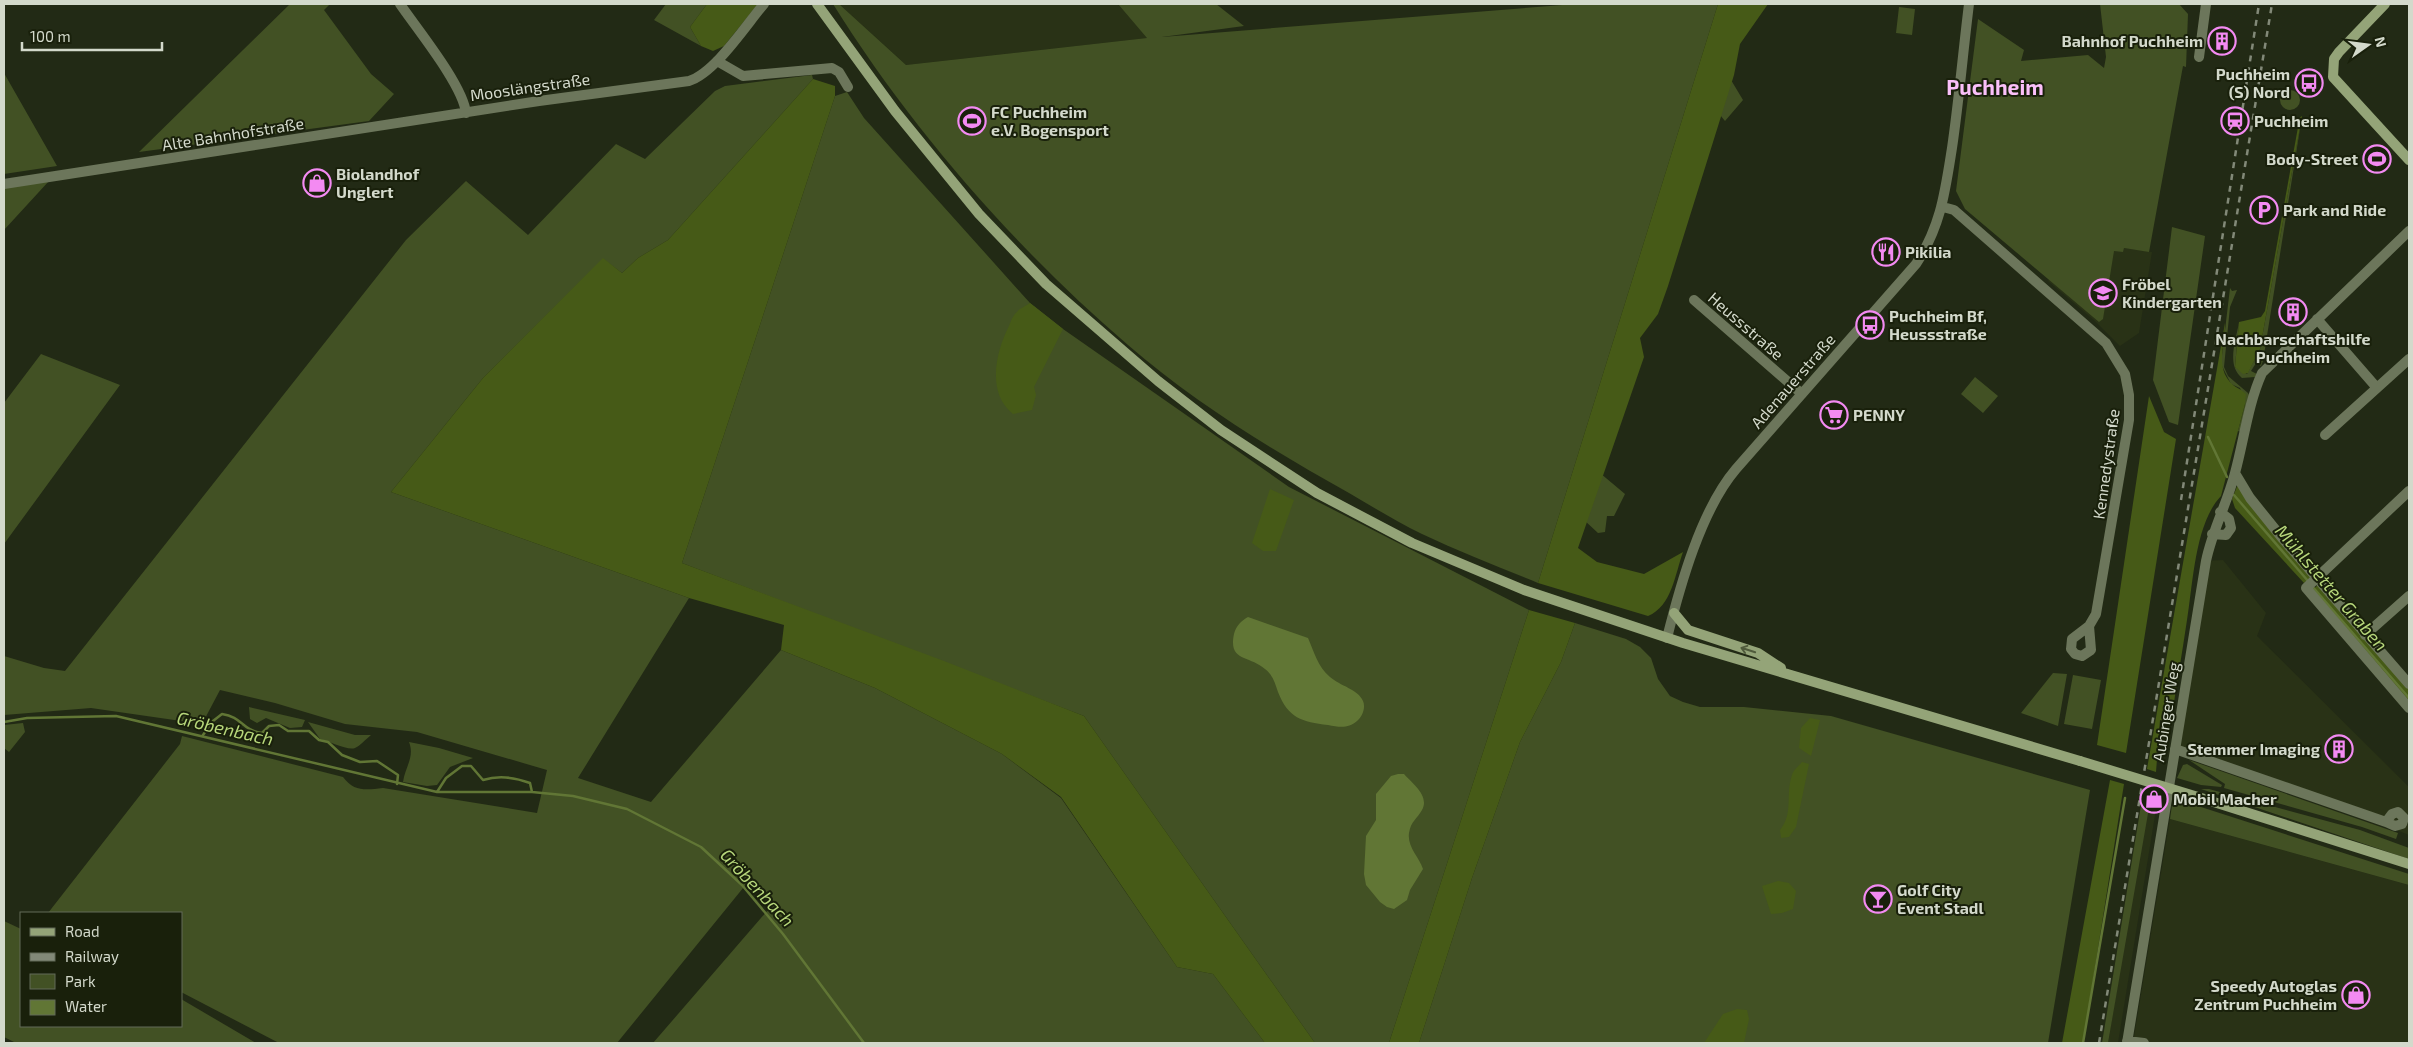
<svg xmlns="http://www.w3.org/2000/svg" width="2413" height="1047" viewBox="0 0 2413 1047" font-family="'Exo 2',sans-serif">
  <style>
    .built { fill: #293216 }
    .green { fill: #425124 }
    .forest { fill: #465a17 }
    .water { fill: #617635 }
    .lines { fill: none; stroke-linecap: round; stroke-linejoin: round }
    .stream { stroke: #617635; stroke-width: 2.5 }
    .street { stroke: #6c765b; stroke-width: 10 }
    .secondary { stroke: #94a478; stroke-width: 10 }
    .rail { stroke: #828978; stroke-width: 2.5; stroke-dasharray: 6 6; stroke-linecap: butt }
    .secondary-bridge { stroke: #94a478; stroke-width: 10 }
    .oneway { stroke: #505b3c }
    .labels { text-anchor: middle; stroke-width: 4; stroke-linejoin: round; paint-order: stroke }
    .poi-label { font-size: 16px; font-weight: bold; fill: #d3d9cb; stroke: #19200b; text-anchor: start }
    .street-label { font-size: 16px; fill: #d3d9cb; stroke: #19200b }
    .water-label { font-size: 18px; font-style: italic; fill: #b7d77b; stroke: #19200b }
    .district-label { font-size: 21px; font-weight: bold; fill: #fabff9; stroke: #19200b }
  </style>
  <rect width="100%" height="100%" fill="#222a15"/>
  <path class="built" d="M839 4H1118L1148 38 906 65Z
    M2124 248 2152 252 2139 333 2120 346 2095 321 2048 281 2066 262 2103 249 2123 251Z
    M2223 560 2266 613 2257 636 2409 787V835L2176 745 2206 561Z
    M2148 802 2157 803 2118 1043H2108Z
    M2170 819 2409 885V1043H2133Z"/>
  <path class="green" d="M290 4H330L324 10 371 74 394 94 369 121 139 152Z
    M666 4H707L690 27 701 46 654 20Z
    M833 4H839L906 65 1147 38 1118 4H1216L1244 26 1162 37 1575 4H1718L1538 583C1499 567 1460 552 1422 534 1397 522 1373 507 1349 493 1272 450 1195 403 1128 345 1016 249 911 129 833 4Z
    M2100 4H2179L2188 14 2186 67 2183 66 2149 252 2124 248 2123 252 2114 251 2103 319 2099 322 1965 209 1956 191 1978 19 2024 50 2021 61 2088 55 2104 68 2106 57Z
    M1899 7 1915 9 1912 35 1896 33Z
    M4 73 57 166 4 174Z
    M812 75 813 79 668 240 638 258 622 273 603 259 483 378 391 492 689 598 578 778 651 802 781 650 875 688 1002 754 1061 798 1177 967 1213 974 1265 1043H653L774 903 752 877 617 1043H279L181 992V913H48L180 744 182 736 343 777C354 792 366 790 383 788L537 813 547 770 417 732 345 724 275 703 220 690 202 724 91 708 4 715V656L44 668 65 671 406 240 466 181 528 235 616 144 645 159 715 91 725 86Z
    M1731 80 1743 100 1725 121 1716 110Z
    M2280 100a10 10 0 1 1 20 0a10 10 0 1 1-20 0Z
    M847 92 864 118 1030 303 1063 329 1289 487 1529 610 1389 1043H1315L1084 716 682 563 835 96Z
    M2302 116 2263 361 2261 366 2256 363 2251 371 2257 374 2255 377 2242 378C2226 365 2236 341 2239 322L2235 367 2247 374 2260 349Z
    M49 181 4 230V188Z
    M2172 227 2205 236 2178 425 2169 422 2153 380Z
    M2230 288 2232 291 2237 290 2230 307 2224 367 2228 376 2248 393 2251 399 2241 432 2238 431 2245 404 2240 388 2231 384 2221 364Z
    M41 354 120 385 4 544V403Z
    M1975 377 1998 396 1983 413 1961 394Z
    M1600 473 1625 494 1614 516H1607L1605 532 1598 533 1584 520Z
    M1575 623 1626 639 1640 647 1651 658 1658 679 1670 696 1683 702 1700 707H1744L1831 716 2090 790 2048 1043H1419L1472 878 1520 742 1561 662Z
    M2053 673 2067 674 2058 726 2021 713Z
    M2073 675 2101 680 2092 729 2064 724Z
    M249 707 305 720 302 727 290 728 266 718 257 723 250 719Z
    M308 722 355 735H371C366 739 360 746 355 748 348 751 329 741 320 739Z
    M23 723 25 732 9 752 4 748V725Z
    M409 742 439 748 473 758 450 767 437 785 427 786 403 782C405 767 415 757 409 742Z
    M2189 760 2398 833 2396 839 2362 827 2224 788 2225 784Z
    M2187 764 2222 785 2221 787 2201 785 2177 778 2183 765Z
    M2201 789H2209L2360 830 2409 848V859Z
    M2143 793 2150 795V802L2108 1043H2102Z
    M2173 798 2409 874V885L2170 819Z
    M4 921 21 929V1026H181V999L256 1043H16L4 1037Z"/>
  <path class="forest" d="M707 4H758L724 46 713 51 701 46 690 27Z
    M1718 4H1768L1740 44 1734 75 1668 286 1658 314 1640 338 1644 357 1578 548 1597 562 1644 574 1683 552C1675 574 1672 606 1648 616L1538 583Z
    M813 79 835 86V96L682 563 944 661 1084 716 1315 1043H1265L1213 974 1177 967 1061 797 1002 754 875 688 781 650 784 625 689 598 391 492 483 378 603 258 622 273 638 258 668 240Z
    M2302 116 2260 349 2248 373 2243 374 2235 367 2239 322 2261 317 2265 311 2298 127H2294L2296 120Z
    M1030 303 1063 329 1034 387 1036 395 1032 410 1013 414C986 393 996 351 1009 326 1011 321 1013 315 1017 312 1020 308 1026 306 1030 303Z
    M2225 323C2226 343 2215 365 2230 382 2234 387 2241 389 2246 394L2245 404 2221 496C2195 523 2193 584 2187 620 2182 654 2176 688 2171 722L2160 720 2156 772 2147 769Z
    M2149 396 2164 432 2176 439 2126 753 2097 745Z
    M2238 484 2312 577 2304 583 2235 508 2232 499Z
    M1270 489 1294 500 1276 551H1263L1252 543Z
    M2318 585 2409 689V705L2311 591Z
    M1529 610 1575 623 1561 662 1520 742 1472 878 1419 1043H1389Z
    M1810 718 1820 720 1811 756 1799 748 1801 728Z
    M1802 762 1809 764 1796 827 1789 837 1781 838 1780 830C1794 813 1785 795 1792 775 1793 770 1799 766 1802 762Z
    M2110 780 2124 784 2083 1043H2062Z
    M1778 881 1789 883 1796 891 1793 909 1782 913 1771 914 1762 886Z
    M1737 1009 1747 1010 1749 1019 1744 1043H1704L1723 1014Z"/>
  <path class="water" d="M1248 617 1308 638C1314 652 1318 667 1330 677 1340 686 1358 689 1363 701 1366 708 1362 717 1357 721 1348 729 1339 727 1328 725 1302 722 1288 718 1278 692 1275 683 1273 675 1265 669 1250 655 1228 662 1234 634 1236 626 1241 621 1248 617Z
    M1398 774H1404C1412 783 1430 796 1422 810 1417 819 1411 821 1409 833 1407 847 1419 857 1423 869L1410 890 1407 900 1394 909 1387 907 1380 902 1366 885 1364 874 1366 836 1376 820V794L1391 776Z"/>
  <g class="lines">
    <path class="stream" d="M2208 437 2227 477
      M2234 495 2308 581
      M2311 585 2409 698
      M4 722 27 718 116 716 437 792H532L573 796 627 809 701 847 742 885 783 934 864 1043
      M203 735 213 721 222 714C243 717 241 730 262 733L269 726 279 725 288 731H309L319 740 328 742 342 755 360 762 377 761 398 775 397 784
      M437 792 446 778 462 766H471L483 780C499 775 514 777 530 783L532 792
      M2083 1043 2125 798"/>
    <path class="street" d="M400 4C417 29 463 85 466 113
      M2199 57 2206 4
      M717 61 743 76 832 68 839 72 848 87
      M4 184 539 101 689 81C715 73 746 25 764 4
      M1943 207 1954 210 2106 343 2125 374 2129 395V420L2096 614 2089 626 2072 639 2071 649 2075 654 2082 656 2091 650 2089 626
      M1694 300 1802 394
      M2317 319 2377 388
      M2325 435 2409 359
      M2235 473 2250 498 2283 539 2409 684
      M2409 491 2306 588 2409 708
      M2212 534 2226 535 2231 528 2229 519 2220 512
      M2365 635 2409 596
      M1667 638C1680 586 1701 510 1736 469L1916 264C1941 226 1945 192 1952 148 1959 100 1963 52 1969 4
      M2175 749 2386 822
      M2398 812 2404 818 2402 824 2395 826 2386 822 2392 814Z
      M2127 1041 2144 1043
      M2127 1043 2206 561C2213 528 2227 504 2235 473 2244 440 2248 404 2262 373L2409 231"/>
    <path class="secondary" d="M817 4 895 111 979 214 1046 284 1158 381 1221 430 1317 493 1412 543 1524 590 1683 643 2080 761
      M2385 4 2339 52 2334 59 2333 77 2409 160
      M1674 613 1688 630 1758 653 1781 668
      M2198 797 2409 864"/>
    <path class="rail" d="M2181 500 2259 4
      M2099 1043 2272 4"/>
    <path class="secondary-bridge" d="M2080 761 2198 797"/>
  </g>
  <defs><path id="oneway-shaft" d="M-6 0H5M1.5-3L5.5 0L1.5 3" fill="none" stroke-width="1.6" stroke-linecap="round" stroke-linejoin="round" transform="scale(1.25)"/></defs>
  <use class="oneway" href="#oneway-shaft" transform="translate(1748 650) rotate(-162)"/>
  <defs>
    <g id="building-ring" transform="scale(1.4375)"><circle r="9.5" fill="#19200b" stroke="#f38af2" stroke-width="1.5"/><path d="M-4-6H4V6H1V3H-1V6H-4ZM-2.5-4.3h1.7v1.8h-1.7ZM.8-4.3h1.7v1.8H.8ZM-2.5-1h1.7V.8h-1.7ZM.8-1h1.7V.8H.8Z" fill="#f38af2"/></g>
    <g id="bus-ring" transform="scale(1.4375)"><circle r="9.5" fill="#19200b" stroke="#f38af2" stroke-width="1.5"/><path d="M-5-6H5V4H4V6H2V4H-2V6H-4V4H-5ZM-3.5-4V0h7V-4ZM-3.5 1.2v1.5H-2V1.2ZM2 1.2v1.5H3.5V1.2Z" fill="#f38af2"/></g>
    <g id="stadium-ring" transform="scale(1.4375)"><circle r="9.5" fill="#19200b" stroke="#f38af2" stroke-width="1.5"/><path d="M0-5a6.5 5 0 1 0 0 10a6.5 5 0 1 0 0-10ZM-3.5-1.8h7v3.6h-7Z" fill="#f38af2"/></g>
    <g id="station-ring" transform="scale(1.4375)"><circle r="9.5" fill="#19200b" stroke="#f38af2" stroke-width="1.5"/><path d="M-3-6H3Q5-6 5-4V2Q5 4 3 4L4.5 6H3L1.5 4h-3L-3 6H-4.5L-3 4Q-5 4-5 2V-4Q-5-6-3-6ZM-3.5-4v3h7v-3ZM-3.5 1v1.5H-2V1ZM2 1v1.5H3.5V1Z" fill="#f38af2"/></g>
    <g id="shop-ring" transform="scale(1.4375)"><circle r="9.5" fill="#19200b" stroke="#f38af2" stroke-width="1.5"/><path d="M-5-2.5h2.3a2.7 3.5 0 0 1 5.4 0H5L5.5 6h-11ZM-1.5-2.5h3a1.5 2.3 0 0 0-3 0Z" fill="#f38af2"/></g>
    <g id="parking-ring" transform="scale(1.4375)"><circle r="9.5" fill="#19200b" stroke="#f38af2" stroke-width="1.5"/><path d="M-3.5-5.5H1a3.5 3.5 0 0 1 0 7H-1V5.5H-3.5ZM-1-3.4V-.6H.8a1.4 1.4 0 0 0 0-2.8Z" fill="#f38af2"/></g>
    <g id="restaurant-ring" transform="scale(1.4375)"><circle r="9.5" fill="#19200b" stroke="#f38af2" stroke-width="1.5"/><path d="M-5-6h1v4h1v-4h1v4h1v-4h1v5L-1.5 .5V6h-2V.5L-5-1ZM5-6V6H3V1.5H1.5Q1.5-4 5-6Z" fill="#f38af2"/></g>
    <g id="school-ring" transform="scale(1.4375)"><circle r="9.5" fill="#19200b" stroke="#f38af2" stroke-width="1.5"/><path d="M0-5L7-2L0 1L-7-2ZM-4 1L0 2.5L4 1V4Q0 6-4 4Z" fill="#f38af2"/></g>
    <g id="supermarket-ring" transform="scale(1.4375)"><circle r="9.5" fill="#19200b" stroke="#f38af2" stroke-width="1.5"/><path d="M-6-5.5h2.5l.6 2H6L4.5 2H-2.5L-4.4-4H-6ZM-1.5 3.2a1.3 1.3 0 1 0 .1 0ZM3 3.2a1.3 1.3 0 1 0 .1 0Z" fill="#f38af2"/></g>
    <g id="bar-ring" transform="scale(1.4375)"><circle r="9.5" fill="#19200b" stroke="#f38af2" stroke-width="1.5"/><path d="M-6-5H6L.8 .8V4.5H3.5V6h-7V4.5H-.8V.8Z" fill="#f38af2"/></g>
  </defs>
  <g fill-rule="evenodd">
    <use href="#building-ring" x="2222" y="41"/>
    <use href="#bus-ring" x="2309" y="83"/>
    <use href="#stadium-ring" x="972" y="121"/>
    <use href="#station-ring" x="2235" y="121"/>
    <use href="#stadium-ring" x="2377" y="159"/>
    <use href="#shop-ring" x="317" y="183"/>
    <use href="#parking-ring" x="2264" y="210"/>
    <use href="#restaurant-ring" x="1886" y="252"/>
    <use href="#school-ring" x="2103" y="293"/>
    <use href="#building-ring" x="2293" y="312"/>
    <use href="#bus-ring" x="1870" y="325"/>
    <use href="#supermarket-ring" x="1834" y="415"/>
    <use href="#building-ring" x="2339" y="749"/>
    <use href="#shop-ring" x="2154" y="799"/>
    <use href="#bar-ring" x="1878" y="899"/>
    <use href="#shop-ring" x="2356" y="995"/>
  </g>
  <g class="labels">
    <g class="poi-label">
      <text x="2203" y="47" text-anchor="end">Bahnhof Puchheim</text>
      <text x="2290" y="80" text-anchor="end">Puchheim<tspan x="2290" dy="18">(S) Nord</tspan></text>
      <text x="991" y="118">FC Puchheim<tspan x="991" dy="18">e.V. Bogensport</tspan></text>
      <text x="2254" y="127">Puchheim</text>
      <text x="2358" y="165" text-anchor="end">Body-Street</text>
      <text x="336" y="180">Biolandhof<tspan x="336" dy="18">Unglert</tspan></text>
      <text x="2283" y="216">Park and Ride</text>
      <text x="1905" y="258">Pikilia</text>
      <text x="2122" y="290">Fröbel<tspan x="2122" dy="18">Kindergarten</tspan></text>
      <text x="1889" y="322">Puchheim Bf,<tspan x="1889" dy="18">Heussstraße</tspan></text>
      <text x="2293" y="345" text-anchor="middle">Nachbarschaftshilfe<tspan x="2293" dy="18">Puchheim</tspan></text>
      <text x="1853" y="421">PENNY</text>
      <text x="2320" y="755" text-anchor="end">Stemmer Imaging</text>
      <text x="2173" y="805">Mobil Macher</text>
      <text x="1897" y="896">Golf City<tspan x="1897" dy="18">Event Stadl</tspan></text>
      <text x="2337" y="992" text-anchor="end">Speedy Autoglas<tspan x="2337" dy="18">Zentrum Puchheim</tspan></text>
    </g>
    <g class="street-label">
      <text transform="translate(530 87) rotate(-8)" y="6">Mooslängstraße</text>
      <text transform="translate(233 134) rotate(-9)" y="6">Alte Bahnhofstraße</text>
      <text transform="translate(1746 326) rotate(41)" y="6">Heussstraße</text>
      <text transform="translate(1793 381) rotate(-49)" y="6">Adenauerstraße</text>
      <text transform="translate(2106 464) rotate(-82)" y="6">Kennedystraße</text>
      <text transform="translate(2166 712) rotate(-81)" y="6">Aubinger Weg</text>
    </g>
    <g class="water-label">
      <text transform="translate(2331 588) rotate(49)" y="6">Mühlstetter Graben</text>
      <text transform="translate(225 729) rotate(13)" y="6">Gröbenbach</text>
      <text transform="translate(757 888) rotate(47)" y="6">Gröbenbach</text>
    </g>
    <g class="district-label">
      <text x="1995" y="95">Puchheim</text>
    </g>
  </g>
  <rect width="2413" height="1047" fill="none" stroke="#d3d9cb" stroke-width="10"/>
  <rect x="20" y="912" width="162" height="115" fill="#19200b" stroke="#636a58"/>
  <rect x="30" y="928" width="25" height="8" fill="#94a478" stroke="#636a58"/>
  <text x="65" y="937" font-size="15" fill="#d3d9cb">Road</text>
  <rect x="30" y="953" width="25" height="8" fill="#828978" stroke="#636a58"/>
  <text x="65" y="962" font-size="15" fill="#d3d9cb">Railway</text>
  <rect x="30" y="974" width="25" height="15" fill="#425124" stroke="#636a58"/>
  <text x="65" y="987" font-size="15" fill="#d3d9cb">Park</text>
  <rect x="30" y="1000" width="25" height="15" fill="#617635" stroke="#636a58"/>
  <text x="65" y="1012" font-size="15" fill="#d3d9cb">Water</text>
  <g transform="translate(2368 45) rotate(76)" stroke="#19200b" stroke-width="4" paint-order="stroke">
  <path d="M0-4L9 19L0 12L-9 19Z" fill="#d3d9cb"/>
  <text y="-8" font-size="14" font-weight="bold" text-anchor="middle" fill="#d3d9cb">N</text>
  </g>
  <path d="M22 42v8h140v-8" fill="none" stroke="#d3d9cb" stroke-width="2.5"/>
  <text x="30" y="42" font-size="15" fill="#d3d9cb" stroke="#19200b" stroke-width="4" paint-order="stroke">100 m</text>
</svg>
